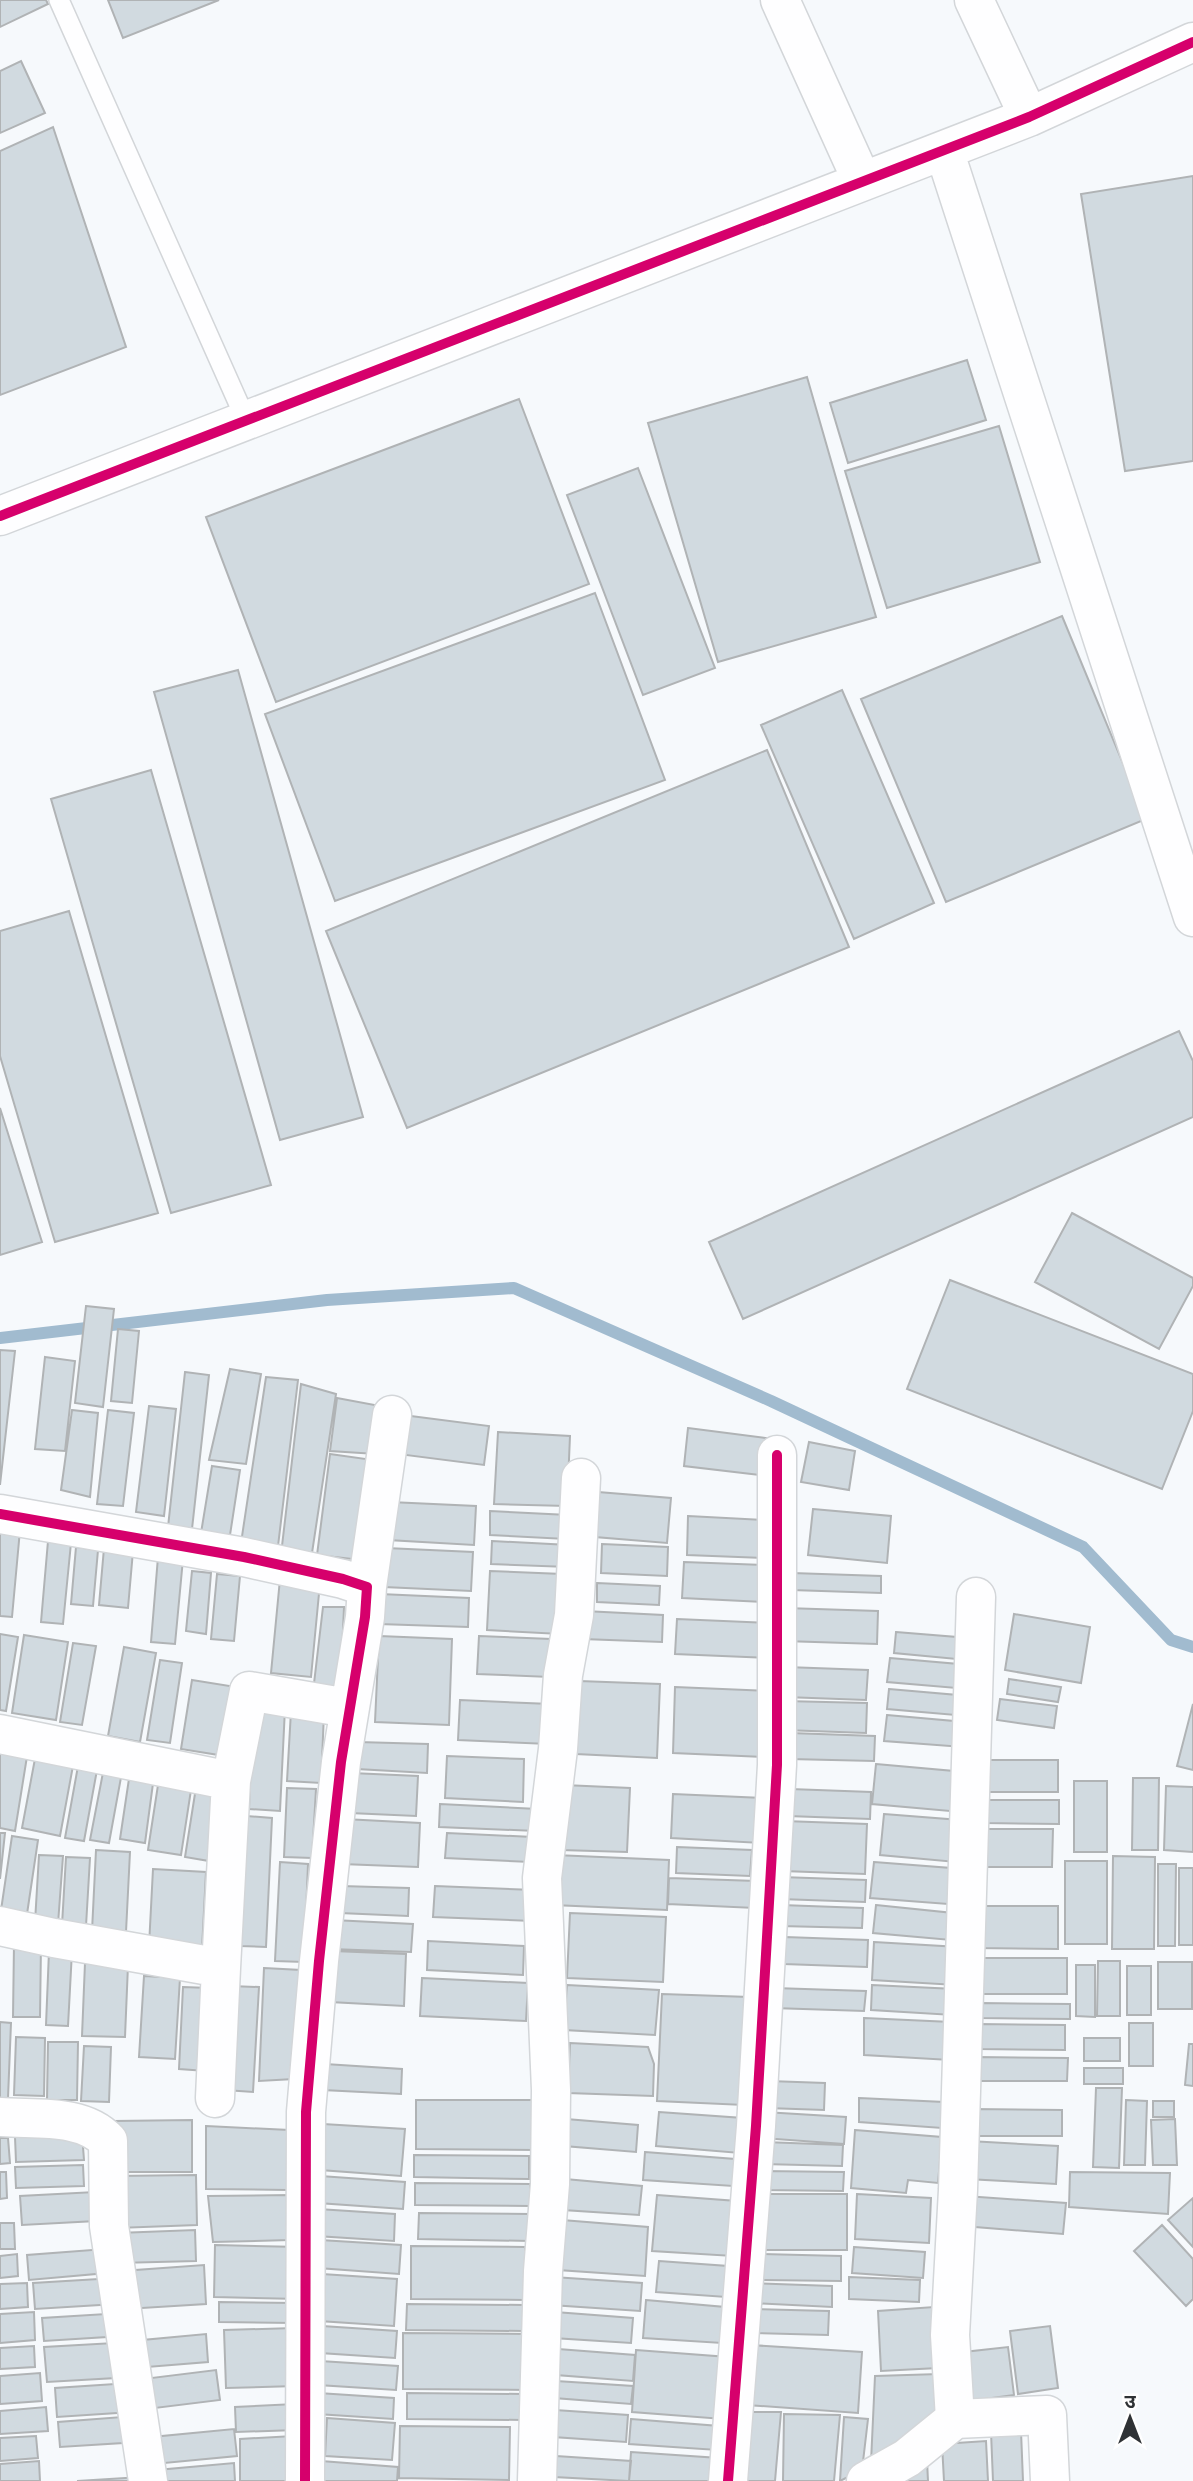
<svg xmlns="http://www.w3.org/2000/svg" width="1193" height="2481" font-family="'Fira Sans','Noto Sans Devanagari',sans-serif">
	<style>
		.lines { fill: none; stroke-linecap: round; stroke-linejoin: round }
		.stream { stroke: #a1bbcf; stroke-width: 12 }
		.building { fill: #d1dae0; stroke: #b0b3b5; stroke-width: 2 }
		.service-casing { stroke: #d3d6d9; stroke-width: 22 }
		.minor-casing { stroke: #d3d6d9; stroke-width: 41 }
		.service { stroke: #fefeff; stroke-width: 19 }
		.minor { stroke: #fefeff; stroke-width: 38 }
		.cycleway-casing { stroke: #fff; stroke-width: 15 }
		.cycleway { stroke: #d6006c; stroke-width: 10 }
	</style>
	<rect width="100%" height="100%" fill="#f6f9fc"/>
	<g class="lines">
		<!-- stream -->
		<path class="stream" d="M 0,1338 L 327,1300 L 514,1288 L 771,1401 L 1083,1547 L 1171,1640 L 1193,1647"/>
	</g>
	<!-- building -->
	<path class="building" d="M 0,0 L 46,0 L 48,4 L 0,27 Z
		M 108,0 L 219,0 L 123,38 Z
		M 21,61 L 45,113 L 0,133 L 0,71 Z
		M 53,127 L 126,347 L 0,395 L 0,151 Z
		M 1193,176 L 1193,461 L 1125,471 L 1081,194 Z
		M 967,360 L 986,420 L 848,463 L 830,403 Z
		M 807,377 L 876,617 L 718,662 L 648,423 Z
		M 519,399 L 589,584 L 276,702 L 206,517 Z
		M 999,426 L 1040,562 L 887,608 L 845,471 Z
		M 638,468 L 715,668 L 643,695 L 567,495 Z
		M 595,593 L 665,780 L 335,901 L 265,714 Z
		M 1062,616 L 1146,819 L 946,902 L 861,699 Z
		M 238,670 L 363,1117 L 280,1140 L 154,692 Z
		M 842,690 L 934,903 L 854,939 L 761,725 Z
		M 767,750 L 849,947 L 407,1128 L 326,931 Z
		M 151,770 L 271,1185 L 171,1213 L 51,799 Z
		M 69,911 L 158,1213 L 55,1242 L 0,1056 L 0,931 Z
		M 1179,1031 L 1193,1061 L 1193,1117 L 743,1319 L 709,1242 Z
		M 0,1108 L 42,1242 L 0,1255 Z
		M 1072,1213 L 1193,1278 L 1193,1286 L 1159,1349 L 1035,1282 Z
		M 950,1280 L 1193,1374 L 1193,1411 L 1162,1489 L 907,1389 Z
		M 86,1306 L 114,1309 L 103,1407 L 75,1403 Z
		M 118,1329 L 139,1331 L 132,1403 L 111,1401 Z
		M 0,1350 L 15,1351 L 0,1485 Z
		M 45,1357 L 75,1361 L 65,1451 L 35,1449 Z
		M 230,1369 L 261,1374 L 246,1464 L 209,1460 Z
		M 185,1372 L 209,1375 L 192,1529 L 168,1527 Z
		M 266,1377 L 298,1380 L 278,1546 L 241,1543 Z
		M 301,1384 L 336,1394 L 312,1553 L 282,1546 Z
		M 337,1398 L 380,1406 L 376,1454 L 330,1451 Z
		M 149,1406 L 176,1409 L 164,1516 L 136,1512 Z
		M 72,1410 L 98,1413 L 90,1497 L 61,1490 Z
		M 108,1410 L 134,1413 L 123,1506 L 97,1504 Z
		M 403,1415 L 489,1426 L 484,1465 L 398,1454 Z
		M 688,1428 L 773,1439 L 768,1476 L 684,1466 Z
		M 498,1432 L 570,1436 L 567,1506 L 494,1504 Z
		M 809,1442 L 855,1451 L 849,1490 L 801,1482 Z
		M 330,1454 L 373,1460 L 361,1560 L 317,1555 Z
		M 212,1466 L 240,1470 L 230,1535 L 201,1533 Z
		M 598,1492 L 671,1498 L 667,1543 L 595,1537 Z
		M 390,1502 L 476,1506 L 474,1545 L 388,1540 Z
		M 813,1509 L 891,1516 L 887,1563 L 808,1555 Z
		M 490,1511 L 568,1515 L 566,1539 L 490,1535 Z
		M 688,1516 L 766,1520 L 764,1558 L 687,1555 Z
		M 0,1529 L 20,1530 L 12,1617 L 0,1616 Z
		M 48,1541 L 71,1543 L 63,1624 L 41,1622 Z
		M 492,1541 L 569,1545 L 568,1567 L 491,1564 Z
		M 602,1544 L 668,1547 L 667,1576 L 601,1573 Z
		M 76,1547 L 98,1550 L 93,1606 L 71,1604 Z
		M 104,1548 L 133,1551 L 128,1608 L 99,1605 Z
		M 386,1548 L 473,1552 L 471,1591 L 384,1587 Z
		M 158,1557 L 183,1559 L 175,1644 L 151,1642 Z
		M 684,1562 L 765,1565 L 764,1602 L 682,1598 Z
		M 192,1571 L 211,1573 L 206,1634 L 186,1631 Z
		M 490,1571 L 562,1574 L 560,1634 L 487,1630 Z
		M 792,1573 L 881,1576 L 881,1593 L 792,1590 Z
		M 217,1574 L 240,1576 L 234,1641 L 211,1639 Z
		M 280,1579 L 320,1583 L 311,1677 L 271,1673 Z
		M 597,1583 L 660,1586 L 659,1605 L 597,1602 Z
		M 380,1594 L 469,1598 L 468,1627 L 379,1624 Z
		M 323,1607 L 344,1607 L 340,1697 L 313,1692 Z
		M 785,1608 L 878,1611 L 877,1644 L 784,1641 Z
		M 584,1611 L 663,1615 L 662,1642 L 583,1639 Z
		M 1014,1614 L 1090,1627 L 1081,1683 L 1005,1670 Z
		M 677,1619 L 769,1623 L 768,1658 L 675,1654 Z
		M 896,1632 L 969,1638 L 967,1660 L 894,1653 Z
		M 0,1634 L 18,1637 L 6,1711 L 0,1710 Z
		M 24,1635 L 68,1642 L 56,1720 L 12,1713 Z
		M 379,1636 L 452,1639 L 449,1725 L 375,1722 Z
		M 479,1636 L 551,1639 L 550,1677 L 477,1674 Z
		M 73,1643 L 96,1646 L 82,1725 L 60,1722 Z
		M 124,1647 L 156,1653 L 140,1742 L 108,1736 Z
		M 890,1658 L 970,1665 L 968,1689 L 887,1682 Z
		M 160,1660 L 182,1663 L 170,1743 L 147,1740 Z
		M 786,1667 L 868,1670 L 866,1700 L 785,1697 Z
		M 1009,1679 L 1061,1687 L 1058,1702 L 1007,1694 Z
		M 192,1680 L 236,1687 L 225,1756 L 181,1749 Z
		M 579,1681 L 660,1684 L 657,1758 L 576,1754 Z
		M 675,1687 L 767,1691 L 764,1757 L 673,1753 Z
		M 889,1689 L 969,1696 L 967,1716 L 887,1709 Z
		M 1000,1699 L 1057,1706 L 1054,1728 L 997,1720 Z
		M 460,1700 L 550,1704 L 548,1744 L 458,1740 Z
		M 784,1701 L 867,1703 L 866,1733 L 784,1730 Z
		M 1193,1704 L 1193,1770 L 1177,1766 Z
		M 253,1707 L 285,1708 L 280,1811 L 249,1809 Z
		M 291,1711 L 324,1713 L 321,1783 L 287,1781 Z
		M 887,1715 L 965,1722 L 963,1747 L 884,1741 Z
		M 790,1733 L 875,1736 L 874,1761 L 790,1759 Z
		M 0,1739 L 29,1744 L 15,1831 L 0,1828 Z
		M 358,1742 L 428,1744 L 427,1773 L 357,1769 Z
		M 37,1748 L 75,1755 L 60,1836 L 22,1828 Z
		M 80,1755 L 99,1759 L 84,1841 L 65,1838 Z
		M 447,1756 L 524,1759 L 523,1802 L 445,1798 Z
		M 106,1757 L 124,1761 L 109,1843 L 90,1840 Z
		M 989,1760 L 1058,1760 L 1058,1792 L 989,1792 Z
		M 876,1764 L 965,1772 L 961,1812 L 872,1804 Z
		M 130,1772 L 154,1776 L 145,1843 L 120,1839 Z
		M 160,1772 L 193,1777 L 181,1855 L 148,1850 Z
		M 351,1773 L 418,1776 L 416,1816 L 350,1813 Z
		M 1133,1778 L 1159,1778 L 1158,1850 L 1132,1850 Z
		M 197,1781 L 221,1785 L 209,1861 L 185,1857 Z
		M 1074,1781 L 1107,1781 L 1107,1852 L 1074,1852 Z
		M 564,1785 L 630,1788 L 627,1852 L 561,1850 Z
		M 1166,1786 L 1193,1787 L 1193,1852 L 1164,1850 Z
		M 287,1788 L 316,1789 L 312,1858 L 284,1857 Z
		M 790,1789 L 871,1792 L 870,1819 L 788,1816 Z
		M 673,1794 L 763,1798 L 761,1843 L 671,1838 Z
		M 985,1800 L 1059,1800 L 1059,1824 L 985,1823 Z
		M 440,1804 L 537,1809 L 536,1831 L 439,1827 Z
		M 884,1814 L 960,1820 L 956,1862 L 880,1855 Z
		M 246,1816 L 272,1818 L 266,1947 L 240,1946 Z
		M 344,1819 L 420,1823 L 418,1867 L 342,1864 Z
		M 784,1821 L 867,1824 L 865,1874 L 783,1871 Z
		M 974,1829 L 1053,1829 L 1052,1867 L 974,1867 Z
		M 0,1833 L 5,1833 L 0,1879 Z
		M 447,1833 L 532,1837 L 530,1862 L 445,1858 Z
		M 12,1836 L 38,1840 L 27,1914 L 1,1910 Z
		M 677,1847 L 752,1850 L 750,1876 L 676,1873 Z
		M 96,1850 L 130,1852 L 126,1932 L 92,1931 Z
		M 39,1855 L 63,1856 L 58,1924 L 35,1922 Z
		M 555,1855 L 669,1860 L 667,1910 L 553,1905 Z
		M 1113,1856 L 1155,1857 L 1154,1949 L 1112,1949 Z
		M 66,1857 L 90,1858 L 86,1926 L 62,1925 Z
		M 1065,1861 L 1107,1861 L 1107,1944 L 1065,1944 Z
		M 280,1862 L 308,1864 L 304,1962 L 275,1961 Z
		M 874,1862 L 964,1869 L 961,1905 L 870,1898 Z
		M 1158,1864 L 1176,1864 L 1175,1946 L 1158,1946 Z
		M 1179,1868 L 1193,1868 L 1193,1945 L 1179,1945 Z
		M 153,1869 L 206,1872 L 202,1949 L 149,1946 Z
		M 781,1877 L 866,1880 L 865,1902 L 780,1899 Z
		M 669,1878 L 756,1881 L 755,1908 L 668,1904 Z
		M 341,1886 L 409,1888 L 408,1916 L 340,1913 Z
		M 435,1886 L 534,1890 L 532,1921 L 433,1917 Z
		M 781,1905 L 863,1908 L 862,1928 L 780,1926 Z
		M 876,1905 L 953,1913 L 951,1940 L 873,1933 Z
		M 974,1906 L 1058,1906 L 1058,1949 L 974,1948 Z
		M 570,1913 L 666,1917 L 663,1982 L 567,1978 Z
		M 333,1920 L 413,1924 L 411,1952 L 331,1949 Z
		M 785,1937 L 868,1940 L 867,1967 L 784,1964 Z
		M 428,1941 L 524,1946 L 523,1975 L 427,1970 Z
		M 874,1942 L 959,1947 L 956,1985 L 872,1980 Z
		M 14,1944 L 41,1944 L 40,2017 L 13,2017 Z
		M 49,1951 L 72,1951 L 68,2026 L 46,2025 Z
		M 333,1951 L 406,1954 L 404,2006 L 330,2002 Z
		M 978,1958 L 1067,1958 L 1067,1994 L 978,1994 Z
		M 1098,1961 L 1120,1961 L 1120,2016 L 1097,2016 Z
		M 1158,1962 L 1192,1962 L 1192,2009 L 1158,2009 Z
		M 85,1963 L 128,1965 L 125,2037 L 82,2036 Z
		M 1076,1965 L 1095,1965 L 1095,2017 L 1076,2016 Z
		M 1127,1966 L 1151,1966 L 1151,2015 L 1127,2015 Z
		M 264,1968 L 301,1970 L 294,2079 L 259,2081 Z
		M 144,1976 L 180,1978 L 175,2059 L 139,2057 Z
		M 422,1978 L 528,1983 L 526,2021 L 420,2016 Z
		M 567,1985 L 659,1990 L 655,2035 L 564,2030 Z
		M 872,1985 L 955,1989 L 953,2015 L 871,2010 Z
		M 230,1986 L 259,1987 L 253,2092 L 225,2090 Z
		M 183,1987 L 209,1988 L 206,2071 L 179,2069 Z
		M 774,1988 L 866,1991 L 864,2011 L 773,2008 Z
		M 662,1994 L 749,1997 L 744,2105 L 657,2101 Z
		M 981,2003 L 1070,2004 L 1070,2019 L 981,2018 Z
		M 864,2018 L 951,2022 L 950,2060 L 864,2055 Z
		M 0,2022 L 11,2023 L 8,2098 L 0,2098 Z
		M 1129,2023 L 1153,2023 L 1153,2066 L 1129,2066 Z
		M 978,2024 L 1065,2025 L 1065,2050 L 978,2049 Z
		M 16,2037 L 45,2038 L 44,2096 L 14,2095 Z
		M 1084,2038 L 1120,2038 L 1120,2061 L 1084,2061 Z
		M 48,2042 L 78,2042 L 77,2100 L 47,2100 Z
		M 570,2043 L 648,2047 L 654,2064 L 653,2096 L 568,2093 Z
		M 1189,2044 L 1193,2044 L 1193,2086 L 1185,2085 Z
		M 84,2046 L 111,2047 L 109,2102 L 81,2101 Z
		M 976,2057 L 1068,2058 L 1067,2081 L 976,2081 Z
		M 325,2064 L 402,2069 L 401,2094 L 323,2090 Z
		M 1084,2068 L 1123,2068 L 1123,2084 L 1084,2084 Z
		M 769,2081 L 825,2083 L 824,2110 L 767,2108 Z
		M 1096,2088 L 1122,2088 L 1119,2168 L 1093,2167 Z
		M 859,2098 L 944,2102 L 942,2128 L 859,2122 Z
		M 416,2100 L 537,2100 L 536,2150 L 416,2149 Z
		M 1126,2100 L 1147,2101 L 1145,2165 L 1124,2165 Z
		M 1153,2101 L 1174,2101 L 1174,2117 L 1153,2117 Z
		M 972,2109 L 1062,2110 L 1062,2136 L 972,2136 Z
		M 659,2112 L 743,2118 L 740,2153 L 656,2146 Z
		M 764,2112 L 846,2117 L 844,2144 L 762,2138 Z
		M 566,2119 L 638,2125 L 636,2152 L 564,2146 Z
		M 1175,2119 L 1177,2165 L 1153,2165 L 1151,2120 Z
		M 192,2120 L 192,2172 L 115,2172 L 114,2121 Z
		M 323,2124 L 405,2129 L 401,2176 L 320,2170 Z
		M 206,2126 L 289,2130 L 287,2190 L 206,2189 Z
		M 855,2130 L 942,2137 L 938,2183 L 908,2180 L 906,2193 L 851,2188 Z
		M 82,2134 L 84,2160 L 16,2162 L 15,2137 Z
		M 0,2138 L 8,2138 L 10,2163 L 0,2164 Z
		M 969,2141 L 1058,2146 L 1056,2184 L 967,2179 Z
		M 764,2142 L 843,2145 L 842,2166 L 763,2164 Z
		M 645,2152 L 735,2159 L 733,2186 L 643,2180 Z
		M 414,2155 L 529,2156 L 529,2179 L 414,2177 Z
		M 83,2165 L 84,2186 L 16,2188 L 15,2167 Z
		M 762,2171 L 844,2172 L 843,2191 L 762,2190 Z
		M 0,2172 L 6,2172 L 7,2198 L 0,2199 Z
		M 1070,2172 L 1170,2173 L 1168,2214 L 1069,2207 Z
		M 196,2175 L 197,2225 L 117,2228 L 115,2176 Z
		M 320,2176 L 405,2182 L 403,2209 L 318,2203 Z
		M 565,2179 L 642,2186 L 639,2215 L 563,2210 Z
		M 415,2183 L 530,2184 L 530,2206 L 415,2205 Z
		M 95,2192 L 96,2221 L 22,2225 L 20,2196 Z
		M 761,2194 L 847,2194 L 847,2250 L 761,2250 Z
		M 857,2194 L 931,2198 L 929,2243 L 855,2239 Z
		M 291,2195 L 290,2240 L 213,2242 L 208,2196 Z
		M 657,2195 L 737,2201 L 733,2256 L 652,2251 Z
		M 965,2196 L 1066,2203 L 1063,2234 L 963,2226 Z
		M 1193,2198 L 1193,2247 L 1168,2220 Z
		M 318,2209 L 395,2214 L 394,2241 L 316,2236 Z
		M 419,2213 L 530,2214 L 530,2241 L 418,2239 Z
		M 562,2220 L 648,2227 L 645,2276 L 558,2270 Z
		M 0,2223 L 14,2223 L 15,2249 L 0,2249 Z
		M 1162,2225 L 1193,2259 L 1193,2299 L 1186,2306 L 1134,2251 Z
		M 195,2230 L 196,2261 L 118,2263 L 118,2233 Z
		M 320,2240 L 401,2245 L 399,2274 L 318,2268 Z
		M 215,2245 L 300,2247 L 299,2299 L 214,2297 Z
		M 411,2246 L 525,2247 L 525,2300 L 411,2299 Z
		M 854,2247 L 925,2252 L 923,2278 L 852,2273 Z
		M 105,2249 L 107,2273 L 29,2280 L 27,2255 Z
		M 17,2254 L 18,2276 L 0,2278 L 0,2256 Z
		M 761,2254 L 841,2256 L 841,2281 L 760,2280 Z
		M 659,2261 L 728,2266 L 726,2297 L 656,2292 Z
		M 204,2265 L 206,2304 L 126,2309 L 122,2271 Z
		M 322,2274 L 397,2279 L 394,2326 L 319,2321 Z
		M 553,2277 L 642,2283 L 640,2311 L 551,2305 Z
		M 849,2277 L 920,2280 L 919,2302 L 849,2299 Z
		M 115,2278 L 116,2304 L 35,2309 L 33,2283 Z
		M 27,2283 L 28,2307 L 0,2309 L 0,2284 Z
		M 750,2283 L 832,2286 L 832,2307 L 750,2303 Z
		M 646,2300 L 725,2307 L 722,2343 L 643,2338 Z
		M 219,2302 L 294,2303 L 293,2323 L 219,2322 Z
		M 407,2304 L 524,2305 L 524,2331 L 406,2330 Z
		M 934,2307 L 938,2368 L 881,2371 L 878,2311 Z
		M 750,2309 L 829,2311 L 828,2335 L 750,2333 Z
		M 34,2312 L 35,2340 L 0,2343 L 0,2314 Z
		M 555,2312 L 633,2318 L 631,2343 L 553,2338 Z
		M 106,2314 L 107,2337 L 44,2341 L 42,2318 Z
		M 322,2326 L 397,2331 L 395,2358 L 320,2353 Z
		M 1050,2326 L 1058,2388 L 1018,2394 L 1010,2331 Z
		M 294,2328 L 296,2386 L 226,2388 L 224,2330 Z
		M 403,2333 L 531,2334 L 530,2390 L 403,2389 Z
		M 206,2334 L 208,2362 L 135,2368 L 132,2341 Z
		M 114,2343 L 116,2378 L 47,2382 L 44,2347 Z
		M 750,2345 L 862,2352 L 858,2413 L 747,2405 Z
		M 34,2346 L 35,2367 L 0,2369 L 0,2348 Z
		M 1008,2347 L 1014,2395 L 970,2401 L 964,2352 Z
		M 558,2349 L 635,2355 L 633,2381 L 556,2375 Z
		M 636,2350 L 728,2357 L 723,2419 L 632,2412 Z
		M 320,2361 L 398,2366 L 396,2390 L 318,2385 Z
		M 216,2370 L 220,2400 L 147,2409 L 143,2379 Z
		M 40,2373 L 42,2401 L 0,2404 L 0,2376 Z
		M 939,2374 L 943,2415 L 871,2462 L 875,2376 Z
		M 556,2381 L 633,2386 L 631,2404 L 554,2398 Z
		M 130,2383 L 132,2412 L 57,2417 L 55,2388 Z
		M 318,2393 L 394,2398 L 393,2419 L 317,2414 Z
		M 407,2393 L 523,2394 L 523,2420 L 407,2419 Z
		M 295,2404 L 296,2430 L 236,2432 L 235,2407 Z
		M 46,2407 L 48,2431 L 0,2434 L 0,2411 Z
		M 555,2410 L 628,2415 L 626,2442 L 553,2437 Z
		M 745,2412 L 781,2412 L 775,2481 L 742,2481 Z
		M 784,2414 L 840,2415 L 834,2481 L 783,2481 Z
		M 122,2417 L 123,2443 L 60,2447 L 58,2422 Z
		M 844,2417 L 868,2419 L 862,2470 L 840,2481 Z
		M 327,2418 L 395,2423 L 392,2460 L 325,2456 Z
		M 631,2419 L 719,2426 L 717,2450 L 629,2444 Z
		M 400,2426 L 510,2427 L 509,2480 L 399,2478 Z
		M 234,2429 L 237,2456 L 154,2464 L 152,2437 Z
		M 1021,2431 L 1023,2481 L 993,2481 L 991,2432 Z
		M 36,2436 L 38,2458 L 0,2461 L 0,2438 Z
		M 293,2436 L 297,2481 L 240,2481 L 240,2439 Z
		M 986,2441 L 988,2481 L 944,2481 L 942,2444 Z
		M 631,2452 L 719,2458 L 717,2481 L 629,2481 Z
		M 556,2456 L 631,2461 L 629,2481 L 554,2477 Z
		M 927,2460 L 928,2481 L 890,2481 Z
		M 39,2461 L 40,2481 L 0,2481 L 0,2464 Z
		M 321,2461 L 398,2467 L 397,2481 L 320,2481 Z
		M 234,2463 L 235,2481 L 158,2481 L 157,2470 Z
		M 141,2477 L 142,2481 L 77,2481 Z"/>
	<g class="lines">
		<!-- service casing -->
		<g class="service-casing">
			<path id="service" d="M 59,0 L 246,420"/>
		</g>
		<!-- minor casing -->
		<g class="minor-casing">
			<path id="minor" d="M 780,0 L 862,181
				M 974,0 L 1029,117
				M 944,150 L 1193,917
				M 0,516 L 1029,117 L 1193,42
				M 0,1514 L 244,1557 L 343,1579 L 367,1587 L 365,1617 L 341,1762 L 319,1961 L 306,2112 L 305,2481
				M 367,1587 L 392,1415
				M 0,1734 L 231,1781
				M 0,1926 L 54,1938 L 221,1968 L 231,1781 L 249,1691 L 348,1708
				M 215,2098 L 221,1968
				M 0,2117 C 35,2120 82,2113 108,2141 L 109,2226 L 148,2481
				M 955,2419 L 950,2335 L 958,2190 L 976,1597
				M 537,2481 L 543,2271 L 550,2184 L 551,2090 L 542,1878 L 558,1749 L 563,1675 L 574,1615 L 581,1478
				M 728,2481 L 756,2126 L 777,1765 L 777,1455
				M 866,2481 L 907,2458 L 955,2419 L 1047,2415 L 1050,2481"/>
		</g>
		<!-- service -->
		<use href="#service" class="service"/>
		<!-- minor -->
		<use href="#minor" class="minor"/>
		<!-- cycleway casing -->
		<g class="cycleway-casing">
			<path id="cycleway" d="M 0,516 L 1029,117 L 1193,42
				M 0,1514 L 244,1557 L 343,1579 L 367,1587 L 365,1617 L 341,1762 L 319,1961 L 306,2112 L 305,2481
				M 728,2481 L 756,2126 L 777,1765 L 777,1455"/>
		</g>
		<!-- cycleway -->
		<use href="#cycleway" class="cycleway"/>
	</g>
	<!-- north arrow -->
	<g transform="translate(1130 2418)" stroke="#ffffff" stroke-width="5" paint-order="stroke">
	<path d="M0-5L12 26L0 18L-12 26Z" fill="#2f3235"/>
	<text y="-10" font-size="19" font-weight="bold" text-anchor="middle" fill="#2f3235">उ</text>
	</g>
</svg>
